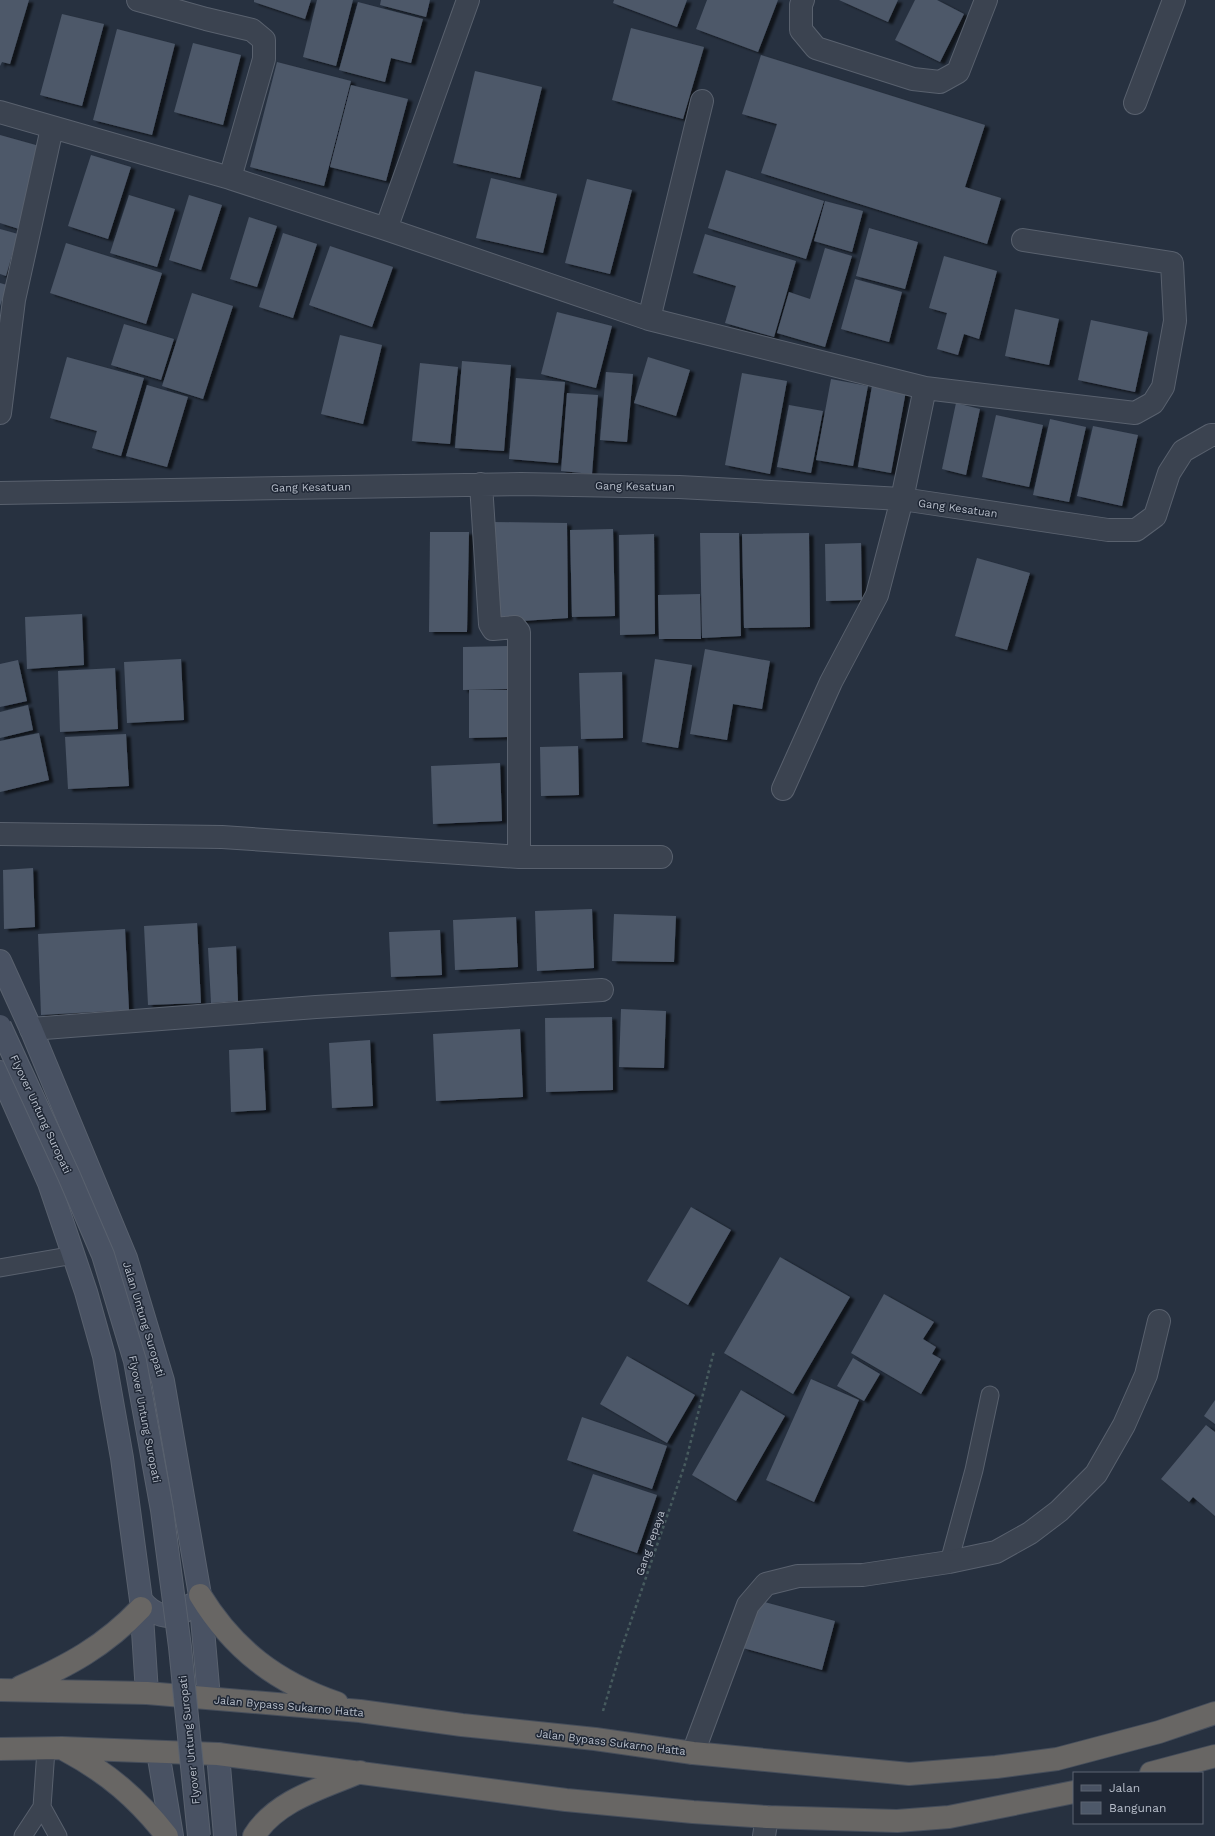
<svg xmlns="http://www.w3.org/2000/svg" width="1215" height="1836" font-family="'Work Sans',sans-serif">
	<style>
		.building { fill: #4d5869; filter: url(#shadow) }
		.lines { fill: none; stroke-linecap: round; stroke-linejoin: round }
		.service-casing { stroke: #59616e; stroke-width: 19 }
		.minor-casing { stroke: #59616e; stroke-width: 24 }
		.secondary-casing { stroke: #59616e; stroke-width: 24 }
		.trunk-casing { stroke: #464e5b; stroke-width: 24 }
		.path { stroke: #475b5e; stroke-width: 2.5; stroke-dasharray: 3 3; stroke-linecap: butt }
		.service { stroke: #3b4350; stroke-width: 17 }
		.minor { stroke: #3b4350; stroke-width: 22 }
		.secondary { stroke: #495263; stroke-width: 22 }
		.trunk { stroke: #686664; stroke-width: 22 }
		.secondary-bridge-casing { stroke: #59616e; stroke-width: 24; stroke-linecap: butt }
		.secondary-bridge { stroke: #495263; stroke-width: 22 }
		.labels { text-anchor: middle; stroke-width: 3; stroke-linejoin: round; paint-order: stroke }
		.street-label { font-size: 11px; fill: #b8bfcb; stroke: #202836 }
	</style>
	<defs>
		<filter id="shadow"><feDropShadow dx="4.5" dy="2.5" stdDeviation="1" flood-color="#0009"/></filter>
	</defs>
	<rect width="100%" height="100%" fill="#273140"/>
	<!-- building -->
	<path class="building" d="M 0,0 L 29,0 L 10,64 L 2,62 L 0,66 Z
		M 254,0 L 311,0 L 305,19 L 254,2 Z
		M 317,0 L 353,0 L 336,66 L 303,57 Z
		M 381,0 L 430,0 L 426,17 L 380,5 Z
		M 614,0 L 687,0 L 677,27 L 613,3 Z
		M 707,0 L 778,0 L 758,52 L 696,29 Z
		M 839,0 L 898,0 L 888,22 Z
		M 915,0 L 937,0 L 964,14 L 940,62 L 895,40 Z
		M 358,2 L 423,19 L 411,63 L 391,58 L 385,82 L 339,70 Z
		M 62,14 L 104,24 L 82,106 L 40,95 Z
		M 631,28 L 704,47 L 683,119 L 612,100 Z
		M 117,29 L 175,44 L 152,135 L 93,120 Z
		M 193,43 L 241,55 L 223,125 L 174,112 Z
		M 761,55 L 985,125 L 965,187 L 1001,198 L 987,244 L 761,173 L 777,124 L 742,114 Z
		M 277,62 L 351,81 L 324,186 L 250,167 Z
		M 475,71 L 542,87 L 520,178 L 453,163 Z
		M 351,85 L 408,99 L 386,181 L 330,167 Z
		M 0,135 L 43,147 L 19,229 L 0,223 Z
		M 91,155 L 131,167 L 108,239 L 68,226 Z
		M 726,170 L 824,201 L 806,259 L 708,228 Z
		M 491,178 L 557,194 L 543,253 L 476,238 Z
		M 587,179 L 632,190 L 610,274 L 565,263 Z
		M 129,195 L 175,209 L 157,267 L 110,253 Z
		M 189,195 L 222,205 L 201,270 L 169,260 Z
		M 825,201 L 863,211 L 852,252 L 814,241 Z
		M 249,217 L 277,226 L 257,287 L 230,279 Z
		M 869,228 L 918,242 L 905,289 L 856,276 Z
		M 0,229 L 18,234 L 6,276 L 0,274 Z
		M 283,233 L 317,244 L 293,318 L 259,307 Z
		M 705,234 L 796,261 L 774,337 L 725,323 L 736,286 L 693,273 Z
		M 66,243 L 162,273 L 146,324 L 50,293 Z
		M 330,246 L 393,267 L 372,327 L 309,305 Z
		M 825,248 L 852,256 L 825,347 L 777,333 L 789,292 L 810,299 Z
		M 944,256 L 997,271 L 979,339 L 964,334 L 958,355 L 937,349 L 947,313 L 929,308 Z
		M 855,279 L 902,292 L 889,342 L 841,329 Z
		M 0,283 L 7,285 L 0,306 Z
		M 192,293 L 233,306 L 203,399 L 162,386 Z
		M 1015,309 L 1059,319 L 1049,365 L 1005,356 Z
		M 557,312 L 612,326 L 596,388 L 541,374 Z
		M 1091,320 L 1148,332 L 1135,392 L 1078,380 Z
		M 124,324 L 174,339 L 161,380 L 111,365 Z
		M 340,335 L 382,345 L 363,424 L 321,414 Z
		M 67,357 L 144,378 L 121,456 L 92,448 L 97,431 L 50,418 Z
		M 648,357 L 690,370 L 676,416 L 634,403 Z
		M 462,361 L 511,365 L 504,451 L 455,448 Z
		M 420,363 L 458,367 L 450,444 L 412,441 Z
		M 606,372 L 633,374 L 627,442 L 600,440 Z
		M 742,373 L 787,381 L 770,474 L 725,465 Z
		M 516,378 L 565,382 L 558,463 L 509,459 Z
		M 831,379 L 868,386 L 853,466 L 816,460 Z
		M 147,385 L 188,397 L 167,467 L 126,456 Z
		M 872,386 L 906,391 L 891,473 L 858,467 Z
		M 567,393 L 598,395 L 592,474 L 561,471 Z
		M 956,403 L 980,409 L 966,475 L 942,469 Z
		M 789,405 L 823,411 L 811,473 L 777,467 Z
		M 996,415 L 1043,425 L 1029,487 L 982,477 Z
		M 1050,419 L 1086,427 L 1069,502 L 1033,495 Z
		M 1093,426 L 1138,435 L 1122,506 L 1077,496 Z
		M 492,522 L 567,523 L 568,618 L 493,623 Z
		M 613,529 L 615,616 L 572,617 L 570,530 Z
		M 430,532 L 469,532 L 467,632 L 429,632 Z
		M 700,533 L 739,533 L 741,636 L 702,638 Z
		M 809,533 L 810,627 L 744,628 L 742,534 Z
		M 654,534 L 655,634 L 620,635 L 619,535 Z
		M 861,543 L 862,600 L 826,601 L 825,544 Z
		M 977,558 L 1030,573 L 1007,650 L 955,636 Z
		M 700,594 L 701,639 L 659,639 L 658,595 Z
		M 82,614 L 84,665 L 27,669 L 25,617 Z
		M 508,646 L 509,689 L 463,690 L 463,647 Z
		M 705,649 L 770,661 L 762,709 L 733,704 L 727,740 L 690,734 Z
		M 181,659 L 184,720 L 127,723 L 124,662 Z
		M 655,659 L 692,665 L 678,748 L 642,742 Z
		M 18,660 L 27,701 L 0,707 L 0,664 Z
		M 115,668 L 118,729 L 60,732 L 58,671 Z
		M 622,672 L 623,738 L 581,739 L 579,673 Z
		M 469,690 L 507,690 L 508,737 L 469,738 Z
		M 28,705 L 33,730 L 0,738 L 0,712 Z
		M 39,733 L 49,780 L 0,792 L 0,741 Z
		M 126,734 L 129,786 L 68,789 L 65,737 Z
		M 578,746 L 579,795 L 541,796 L 540,747 Z
		M 500,763 L 502,821 L 433,824 L 431,766 Z
		M 33,868 L 35,927 L 4,929 L 3,870 Z
		M 592,909 L 594,968 L 537,971 L 535,911 Z
		M 614,914 L 676,916 L 674,962 L 612,961 Z
		M 516,917 L 518,967 L 455,970 L 453,920 Z
		M 197,923 L 201,1003 L 148,1005 L 144,926 Z
		M 125,929 L 129,1010 L 41,1015 L 38,934 Z
		M 440,930 L 442,975 L 391,977 L 389,932 Z
		M 236,946 L 238,1001 L 211,1003 L 208,948 Z
		M 621,1009 L 666,1011 L 664,1068 L 619,1067 Z
		M 612,1017 L 613,1090 L 546,1092 L 545,1018 Z
		M 520,1029 L 523,1097 L 436,1101 L 433,1034 Z
		M 370,1040 L 373,1106 L 332,1108 L 329,1043 Z
		M 263,1048 L 266,1110 L 231,1112 L 229,1050 Z
		M 691,1207 L 731,1230 L 688,1305 L 647,1281 Z
		M 780,1257 L 850,1297 L 793,1394 L 724,1353 Z
		M 884,1294 L 934,1322 L 923,1339 L 936,1347 L 932,1354 L 941,1359 L 921,1394 L 851,1353 Z
		M 627,1356 L 695,1395 L 667,1443 L 600,1404 Z
		M 853,1358 L 880,1374 L 864,1401 L 837,1386 Z
		M 811,1379 L 859,1400 L 814,1502 L 766,1480 Z
		M 741,1390 L 785,1416 L 736,1501 L 692,1475 Z
		M 1215,1400 L 1215,1424 L 1204,1416 Z
		M 582,1417 L 667,1446 L 652,1489 L 567,1460 Z
		M 1206,1425 L 1215,1432 L 1215,1516 L 1193,1497 L 1189,1502 L 1161,1479 Z
		M 593,1474 L 657,1495 L 637,1553 L 573,1531 Z
		M 757,1600 L 835,1621 L 822,1670 L 743,1648 Z"/>
	<g class="lines">
		<!-- service casing -->
		<g class="service-casing">
			<path id="service" d="M 0,1268 L 74,1255
				M 949,1562 L 974,1470 L 990,1395
				M 42,1807 L 58,1836
				M 23,1836 L 42,1807 L 46,1750"/>
		</g>
		<!-- minor casing -->
		<g class="minor-casing">
			<path id="minor" d="M 138,0 L 206,19 L 252,30 L 264,40 L 264,59 L 230,178
				M 803,0 L 801,5 L 801,30 L 816,48 L 913,79 L 940,82 L 958,72 L 986,0
				M 1135,103 L 1174,0
				M 0,112 L 230,178 L 386,229 L 649,319 L 925,388 L 1135,413 L 1153,403 L 1163,387 L 1175,321 L 1172,263 L 1023,240
				M 386,229 L 468,0
				M 649,319 L 702,101
				M 0,413 L 14,300 L 52,128
				M 481,484 L 490,624 L 493,629 L 515,627 L 519,632 L 519,857
				M 0,493 L 521,484 L 679,487 L 902,499 L 1108,530 L 1136,530 L 1155,516 L 1169,473 L 1183,451 L 1211,435 L 1215,435
				M 783,789 L 831,682 L 877,595 L 902,499 L 925,388
				M 0,834 L 222,837 L 519,857 L 661,857
				M 31,1029 L 316,1007 L 602,990
				M 693,1753 L 748,1605 L 766,1584 L 798,1576 L 863,1575 L 949,1562 L 996,1552 L 1030,1533 L 1059,1511 L 1096,1474 L 1124,1425 L 1146,1375 L 1159,1321
				M 764,1836 L 767,1817"/>
		</g>
		<!-- secondary casing -->
		<g class="secondary-casing">
			<path id="secondary" d="M 0,961 L 31,1029 L 126,1258 L 163,1381 L 200,1595 L 209,1698
				M 0,1072 L 49,1183 L 86,1292 L 104,1356 L 122,1458 L 141,1600 L 147,1693
				M 141,1600 C 154,1617 175,1623 191,1605
				M 158,1752 L 172,1836
				M 218,1754 L 225,1836"/>
		</g>
		<!-- trunk casing -->
		<g class="trunk-casing">
			<path id="trunk" d="M 200,1595 C 233,1649 276,1682 337,1703
				M 20,1687 C 68,1666 105,1646 141,1608
				M 0,1690 L 147,1693 L 360,1711 L 462,1725 L 595,1739 L 693,1753 L 909,1774 L 996,1767 L 1057,1759 L 1159,1732 L 1215,1713
				M 0,1749 L 62,1748 L 218,1754 L 566,1800 L 693,1812 L 767,1817 L 897,1821 L 949,1817 L 1074,1792
				M 65,1750 C 108,1773 137,1798 167,1836
				M 1151,1773 L 1215,1756
				M 254,1836 C 276,1800 323,1788 360,1772"/>
		</g>
		<!-- path -->
		<path class="path" d="M 603,1711 L 622,1647 L 685,1464 L 714,1351"/>
		<!-- service -->
		<use href="#service" class="service"/>
		<!-- minor -->
		<use href="#minor" class="minor"/>
		<!-- secondary -->
		<use href="#secondary" class="secondary"/>
		<!-- trunk -->
		<use href="#trunk" class="trunk"/>
		<!-- secondary-bridge casing -->
		<g class="secondary-bridge-casing">
			<path id="secondary-bridge" d="M 0,1026 L 69,1176 L 103,1255 L 135,1361 L 162,1510 L 180,1647 L 199,1836"/>
		</g>
		<!-- secondary-bridge -->
		<use href="#secondary-bridge" class="secondary-bridge"/>
	</g>
	<g class="labels">
		<!-- street labels -->
		<g class="street-label">
			<text transform="translate(635 486) rotate(1)" y="4">Gang Kesatuan</text>
			<text transform="translate(311 487) rotate(-1)" y="4">Gang Kesatuan</text>
			<text transform="translate(958 508) rotate(8)" y="4">Gang Kesatuan</text>
			<text transform="translate(41 1114) rotate(65)" y="4">Flyover Untung Suropati</text>
			<text transform="translate(144 1319) rotate(73)" y="4">Jalan Untung Suropati</text>
			<text transform="translate(145 1419) rotate(79)" y="4">Flyover Untung Suropati</text>
			<text transform="translate(650 1543) rotate(-71)" y="4">Gang Pepaya</text>
			<text transform="translate(289 1706) rotate(5)" y="4">Jalan Bypass Sukarno Hatta</text>
			<text transform="translate(189 1740) rotate(-96)" y="4">Flyover Untung Suropati</text>
			<text transform="translate(611 1742) rotate(7)" y="4">Jalan Bypass Sukarno Hatta</text>
		</g>
	</g>
	<!-- legend -->
	<rect x="1073" y="1772" width="130" height="52" fill="#202836" stroke="#5d6472"/>
	<rect x="1081" y="1785" width="20" height="6" fill="#495263" stroke="#5d6472"/>
	<text x="1109" y="1792" font-size="12" fill="#b8bfcb">Jalan</text>
	<rect x="1081" y="1802" width="20" height="12" fill="#4d5869" stroke="#5d6472"/>
	<text x="1109" y="1812" font-size="12" fill="#b8bfcb">Bangunan</text>
</svg>
